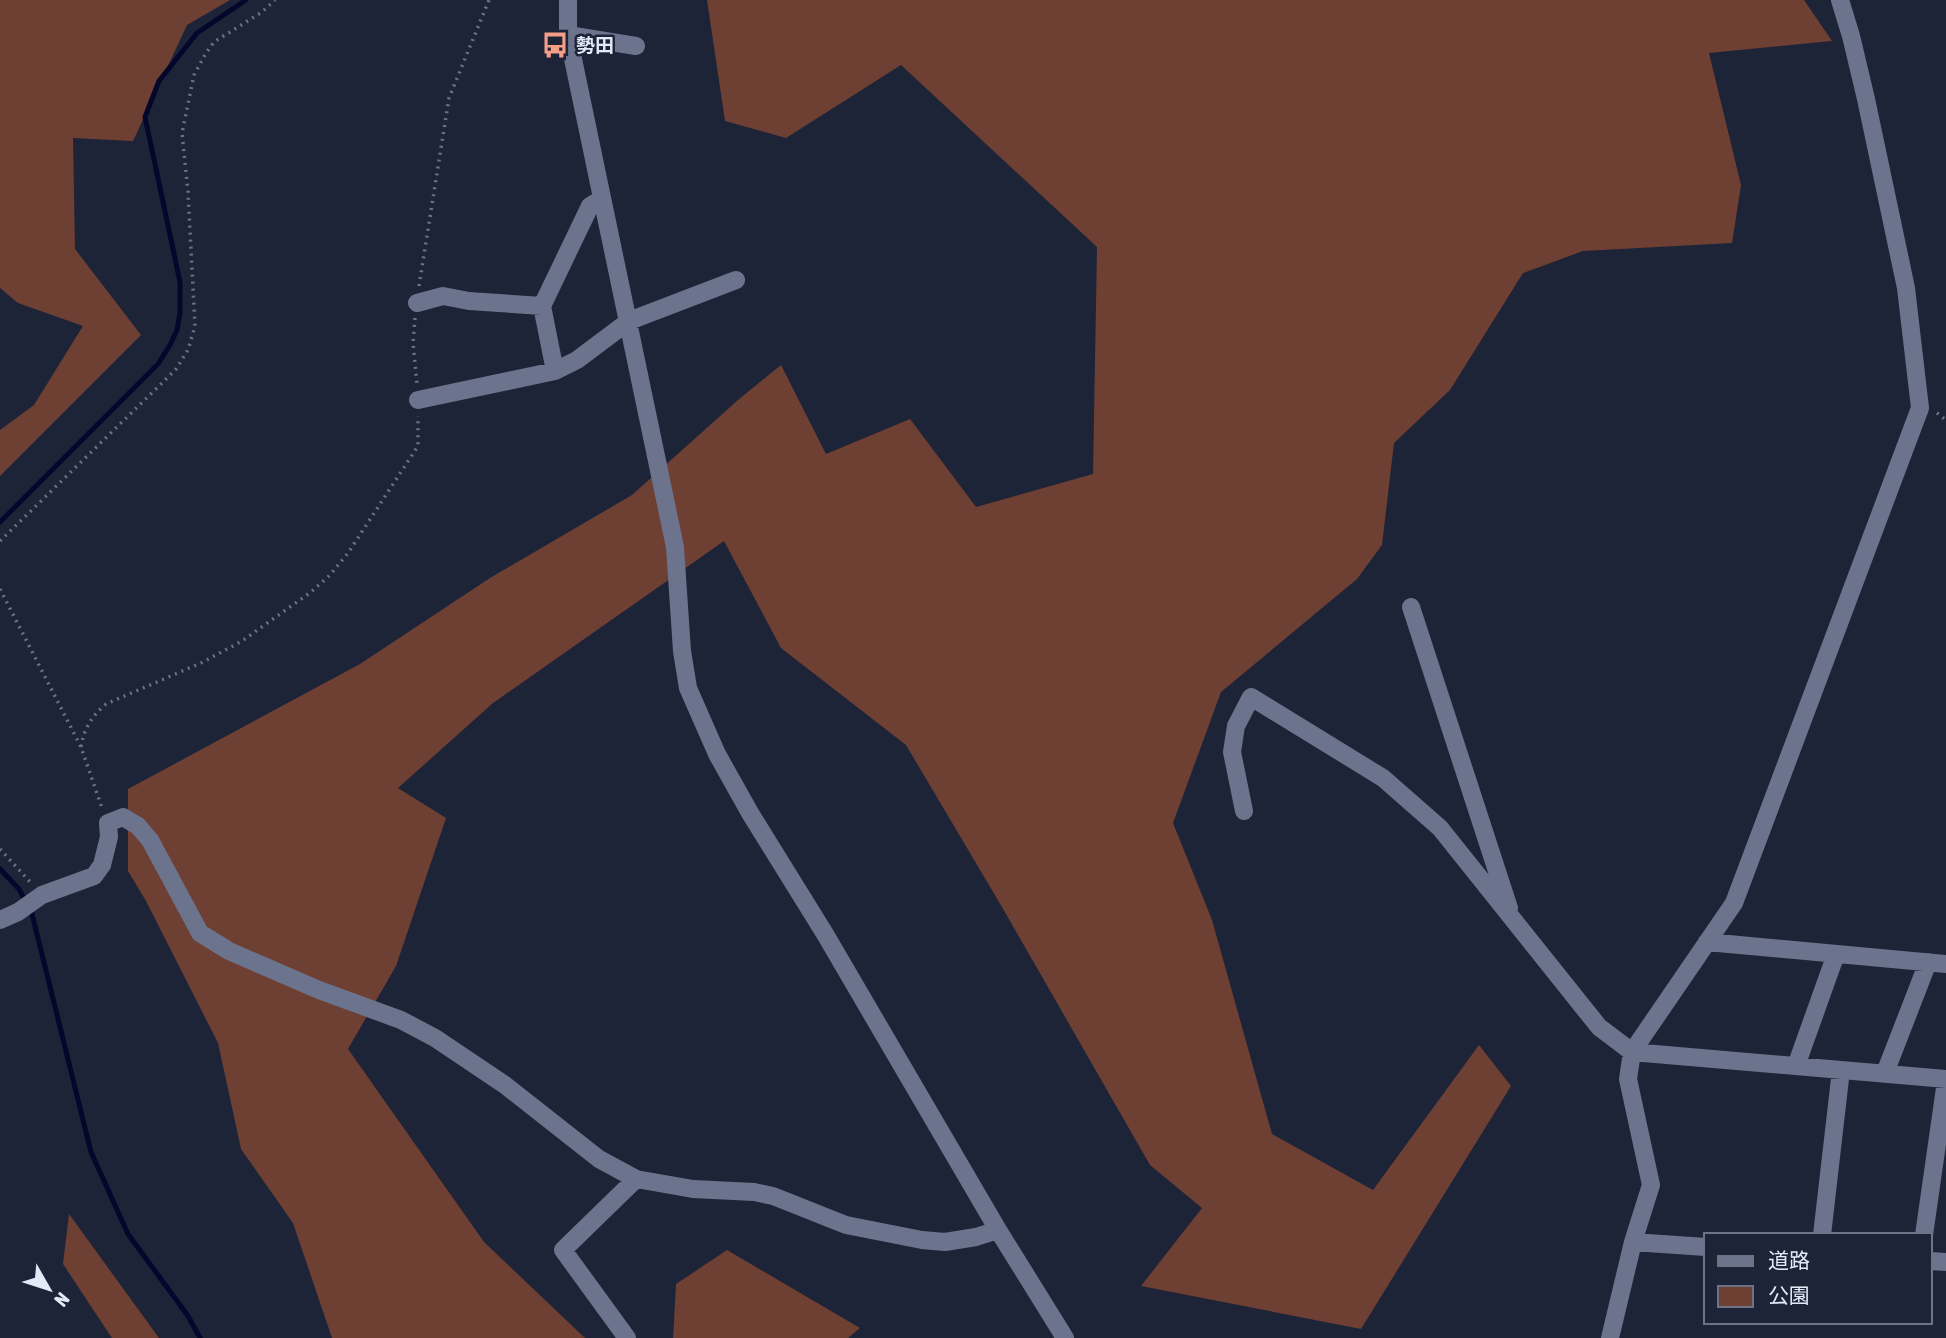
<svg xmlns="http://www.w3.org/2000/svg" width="1946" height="1338" font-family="'Asap Condensed','Noto Sans JP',sans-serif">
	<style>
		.green { fill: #6e3f33 }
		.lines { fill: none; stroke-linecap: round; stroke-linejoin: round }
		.stream { stroke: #04062c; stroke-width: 5 }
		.path { stroke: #6c7284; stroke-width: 3.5; stroke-dasharray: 2 5; stroke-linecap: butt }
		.street { stroke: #6c748d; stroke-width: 18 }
		.labels { text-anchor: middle; stroke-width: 5; stroke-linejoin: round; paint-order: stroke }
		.poi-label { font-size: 19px; font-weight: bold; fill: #e4e9f7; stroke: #1e2438; text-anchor: start }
	</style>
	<rect width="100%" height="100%" fill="#1e2438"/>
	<!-- green -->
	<path class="green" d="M 0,0 L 230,0 L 187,25 L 133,141 L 73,138 L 75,249 L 141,335 L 0,476 L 0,430 L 34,405 L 83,326 L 18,303 L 0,288 Z
		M 707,0 L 1804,0 L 1832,41 L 1709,53 L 1741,185 L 1732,243 L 1583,251 L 1523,273 L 1450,390 L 1394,443 L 1382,545 L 1357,579 L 1221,692 L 1173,823 L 1212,920 L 1272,1134 L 1373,1190 L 1479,1045 L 1511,1086 L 1361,1329 L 1141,1286 L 1202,1208 L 1150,1165 L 1002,907 L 906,745 L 781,648 L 724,541 L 493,703 L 398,788 L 446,818 L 396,966 L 348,1049 L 484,1242 L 585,1338 L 332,1338 L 293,1223 L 241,1149 L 218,1043 L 146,901 L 128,871 L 128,789 L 360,664 L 490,578 L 632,495 L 738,400 L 781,365 L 826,454 L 910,419 L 976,507 L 1093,474 L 1097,247 L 901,65 L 786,138 L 725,121 Z
		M 69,1214 L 159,1338 L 112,1338 L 63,1264 Z
		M 727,1250 L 860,1328 L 848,1338 L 673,1338 L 676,1284 Z"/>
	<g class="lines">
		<!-- stream -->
		<path class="stream" d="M 0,522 L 158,364 L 170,345 L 177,330 L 180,313 L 180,282 L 145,117 L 159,81 L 197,33 L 246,0
			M 0,869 L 19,889 L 32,914 L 91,1152 L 128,1234 L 188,1316 L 200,1338"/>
		<!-- path -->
		<path class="path" d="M 419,286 L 449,98 L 489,0
			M 415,318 L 413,343 L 417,384
			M 1937,413 L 1946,420
			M 0,541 L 160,385 L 176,369 L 188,350 L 195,326 L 188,192 L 182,133 L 194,75 L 206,53 L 214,42 L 262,12 L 275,0
			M 0,589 L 81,747 L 102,808
			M 81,747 C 84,728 92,716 106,704 L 201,663 L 242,641 L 311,592 L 330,575 L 348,553 L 418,446 L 418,416
			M 0,849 L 31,883"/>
		<!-- street -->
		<path class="street" d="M 568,0 L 568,35 L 675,547 L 682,651 L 688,688 L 717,754 L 750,813 L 825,934 L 998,1230 L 1065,1338
			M 568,35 L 636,46
			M 417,303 L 443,296 L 469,301 L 542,306
			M 555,371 L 542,306 L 590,206 L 601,199
			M 418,400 L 555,371 L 577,360 L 629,321 L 736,280
			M 1411,607 L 1509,908
			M 1244,811 L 1232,752 L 1236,726 L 1251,697 L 1383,778 L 1440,828 L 1599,1027 L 1632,1052 L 1946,1079
			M 0,920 L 18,912 L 42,895 L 94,876 L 102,865 L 109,837 L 108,823 L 123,817 L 138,826 L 150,840 L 200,933 L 229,951 L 319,990 L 401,1020 L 435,1038 L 505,1085 L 599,1159 L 636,1179 L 693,1189 L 754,1192 L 773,1196 L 846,1225 L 922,1240 L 945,1242 L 976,1237 L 998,1230
			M 1707,942 L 1946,964
			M 1796,1066 L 1836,954
			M 1885,1073 L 1928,962
			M 1822,1235 L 1841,1070
			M 1924,1235 L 1946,1081
			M 1633,1242 L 1706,1247
			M 1930,1261 L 1946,1262
			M 627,1338 L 563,1250 L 636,1179
			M 1610,1338 L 1633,1242 L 1651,1185 L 1628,1079 L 1632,1052 L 1734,903 L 1920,408 L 1906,288 L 1866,99 L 1851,36 L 1840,0"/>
	</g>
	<!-- icons -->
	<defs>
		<g id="bus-bare" transform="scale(2.1)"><path d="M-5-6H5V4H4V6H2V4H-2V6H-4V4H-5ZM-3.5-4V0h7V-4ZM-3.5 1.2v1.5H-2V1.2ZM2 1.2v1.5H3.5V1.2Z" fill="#f49e88" stroke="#1e2438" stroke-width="2.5" paint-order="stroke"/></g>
	</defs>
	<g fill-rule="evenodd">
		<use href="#bus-bare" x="555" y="45"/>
	</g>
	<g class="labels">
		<!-- poi labels -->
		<g class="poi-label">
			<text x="576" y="52">勢田</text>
		</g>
	</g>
	<!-- legend -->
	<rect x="1704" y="1233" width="228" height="91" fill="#1e2438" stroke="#6d7384" stroke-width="2"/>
	<rect x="1718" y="1256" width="35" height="10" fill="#6c748d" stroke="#6d7384" stroke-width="2"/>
	<text x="1768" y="1268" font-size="21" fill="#e4e9f7">道路</text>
	<rect x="1718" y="1286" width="35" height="21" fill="#6e3f33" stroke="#6d7384" stroke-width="2"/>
	<text x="1768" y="1303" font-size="21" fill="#e4e9f7">公園</text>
	<!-- north arrow -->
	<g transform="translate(49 1289) rotate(129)" stroke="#1e2438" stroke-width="5" paint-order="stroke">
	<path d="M0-5L12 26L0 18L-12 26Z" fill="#e4e9f7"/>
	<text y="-10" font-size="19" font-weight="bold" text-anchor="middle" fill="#e4e9f7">N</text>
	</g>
</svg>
